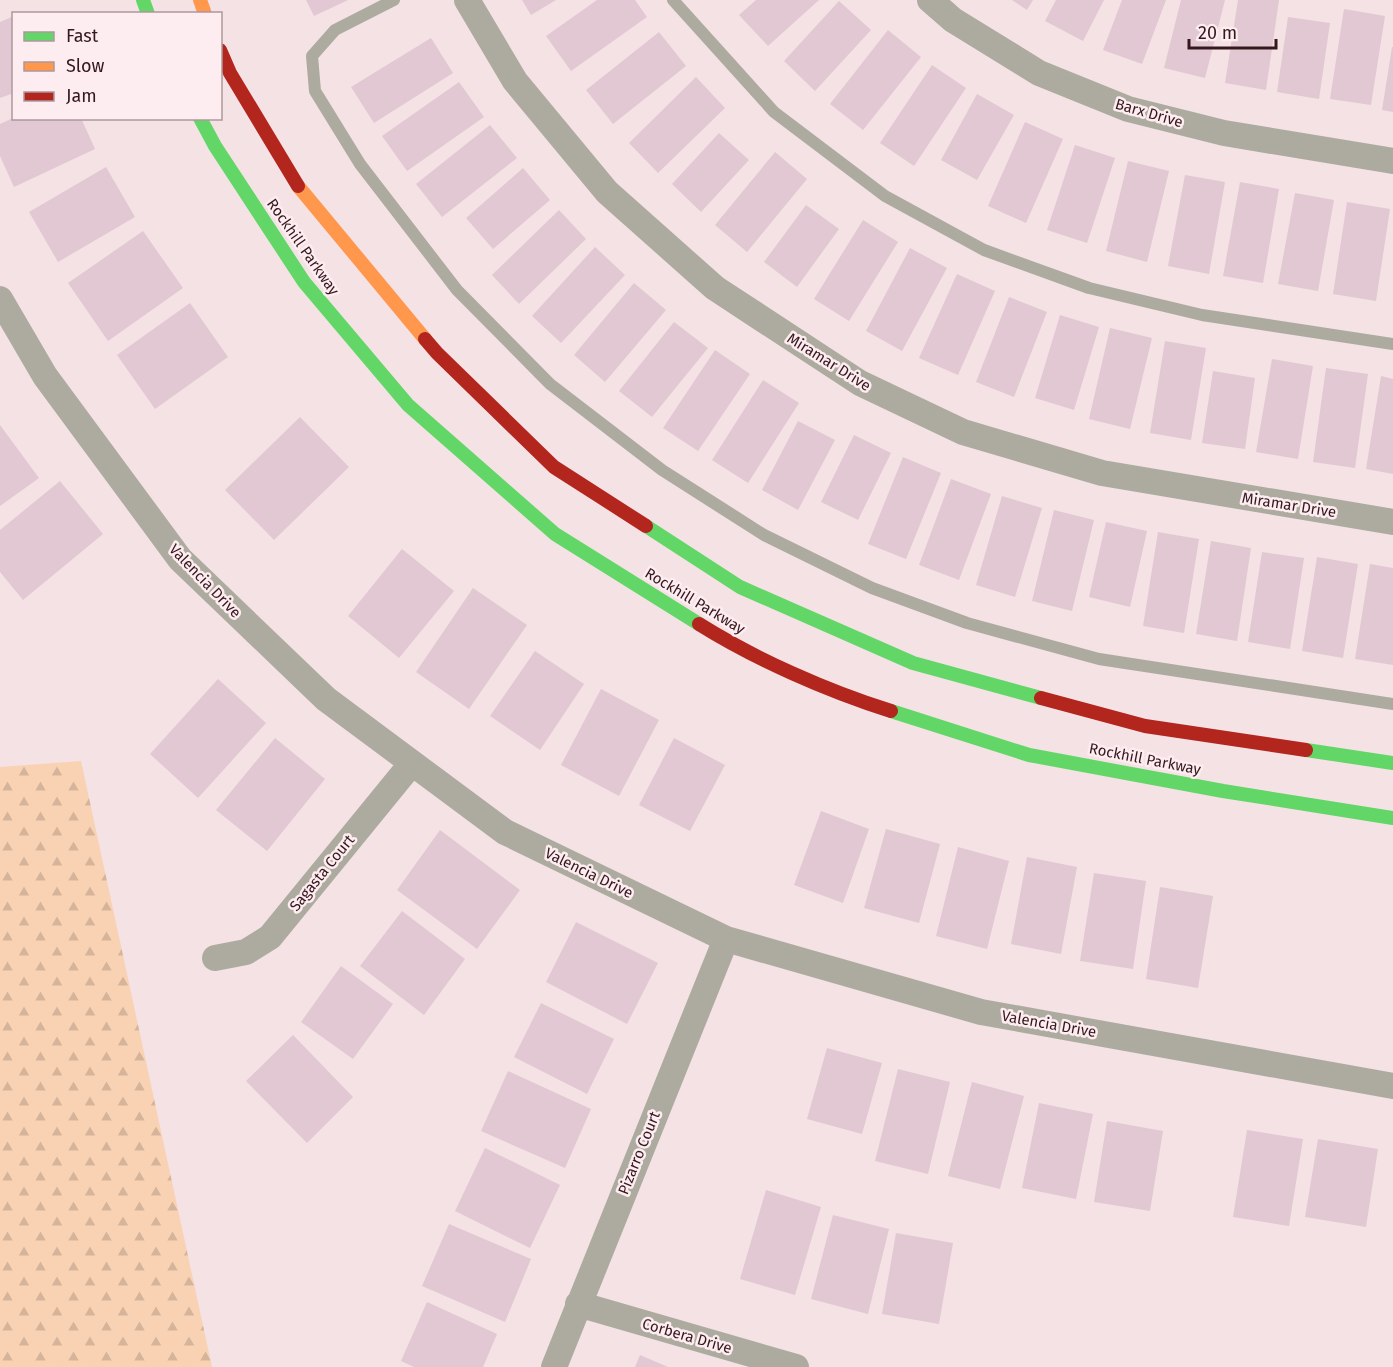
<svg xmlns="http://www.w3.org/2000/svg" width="1393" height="1367" font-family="'Fira Sans',sans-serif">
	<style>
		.forest { fill: url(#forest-firs) }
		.building { fill: #e2c8d3 }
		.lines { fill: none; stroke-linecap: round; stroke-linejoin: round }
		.lane { stroke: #adaba0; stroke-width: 12 }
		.street { stroke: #adaba0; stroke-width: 26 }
		.fast { stroke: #63d668; stroke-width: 14 }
		.slow { stroke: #ff974d; stroke-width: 14 }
		.jam { stroke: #b3261e; stroke-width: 14 }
		.labels { text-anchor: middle; stroke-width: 5; stroke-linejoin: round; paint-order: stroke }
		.street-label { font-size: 15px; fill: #34181e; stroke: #fdedf0 }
	</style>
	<defs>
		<pattern id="forest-firs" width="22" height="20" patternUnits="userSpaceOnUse" patternTransform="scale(1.5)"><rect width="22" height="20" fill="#f9d2b4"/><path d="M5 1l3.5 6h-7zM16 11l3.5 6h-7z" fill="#d6b49a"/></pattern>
	</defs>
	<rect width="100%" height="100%" fill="#f4e2e5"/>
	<!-- forest -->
	<path class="forest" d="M 81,761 L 212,1367 L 0,1367 L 0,767 Z"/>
	<!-- building -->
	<path class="building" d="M 306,0 L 348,0 L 314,16 Z
		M 522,0 L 556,0 L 531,15 Z
		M 597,0 L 635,0 L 647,17 L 571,71 L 546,36 Z
		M 756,0 L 819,0 L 768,46 L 739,15 Z
		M 1012,0 L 1033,0 L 1027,10 Z
		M 1056,0 L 1104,0 L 1083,41 L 1045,21 Z
		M 1122,0 L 1166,0 L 1142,64 L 1103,50 Z
		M 1181,0 L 1225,0 L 1205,78 L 1164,68 Z
		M 1238,0 L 1279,0 L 1266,90 L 1225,83 Z
		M 839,1 L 871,30 L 815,91 L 784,61 Z
		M 1344,9 L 1385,16 L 1371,105 L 1330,99 Z
		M 14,16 L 14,93 L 0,98 L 0,22 Z
		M 1288,17 L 1330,23 L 1319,99 L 1277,92 Z
		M 888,30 L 921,57 L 863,130 L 830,104 Z
		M 659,32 L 686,66 L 613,124 L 586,90 Z
		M 431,38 L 453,73 L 374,123 L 351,87 Z
		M 1392,47 L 1393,47 L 1393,112 L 1382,110 Z
		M 932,65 L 966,88 L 914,166 L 880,143 Z
		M 696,77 L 725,108 L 658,173 L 629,143 Z
		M 459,82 L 484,117 L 407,171 L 382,136 Z
		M 977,94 L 1014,115 L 977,180 L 941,160 Z
		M 13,118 L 81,118 L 95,149 L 14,187 L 0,156 L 0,124 Z
		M 1025,122 L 1063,139 L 1026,223 L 988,206 Z
		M 490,125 L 517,158 L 442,217 L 416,184 Z
		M 719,133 L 749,160 L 701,212 L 672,184 Z
		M 1075,145 L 1115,158 L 1087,243 L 1047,230 Z
		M 775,152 L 807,179 L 747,252 L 715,225 Z
		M 1128,161 L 1169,171 L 1147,262 L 1106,251 Z
		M 106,167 L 135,217 L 58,262 L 29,212 Z
		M 523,168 L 550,200 L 493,249 L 466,218 Z
		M 1185,175 L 1225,182 L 1209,274 L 1168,266 Z
		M 1240,182 L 1279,189 L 1263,283 L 1223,276 Z
		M 1295,193 L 1334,200 L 1318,291 L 1278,284 Z
		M 1347,202 L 1390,209 L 1376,301 L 1333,294 Z
		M 806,205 L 839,229 L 797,287 L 764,262 Z
		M 559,210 L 586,239 L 519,304 L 492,275 Z
		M 863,220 L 898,242 L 849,321 L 814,299 Z
		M 143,231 L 183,288 L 108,341 L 68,283 Z
		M 595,247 L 625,275 L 561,343 L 532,316 Z
		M 910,248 L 947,268 L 902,351 L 866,331 Z
		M 957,274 L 995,291 L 958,375 L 919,358 Z
		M 634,283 L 666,310 L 605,382 L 574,355 Z
		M 1009,297 L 1047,312 L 1014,397 L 976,382 Z
		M 190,303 L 228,357 L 155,409 L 117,355 Z
		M 1060,315 L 1099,327 L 1074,410 L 1035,398 Z
		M 674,322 L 708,348 L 652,417 L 619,391 Z
		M 1110,328 L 1152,338 L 1130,429 L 1089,419 Z
		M 1165,341 L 1206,348 L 1191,440 L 1150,433 Z
		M 715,350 L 750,374 L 698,451 L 663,428 Z
		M 1272,359 L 1313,366 L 1298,459 L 1256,452 Z
		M 1326,368 L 1368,374 L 1355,468 L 1313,462 Z
		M 1213,371 L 1255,378 L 1245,449 L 1202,443 Z
		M 1381,376 L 1393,379 L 1393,474 L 1366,469 Z
		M 763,380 L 799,403 L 748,483 L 712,460 Z
		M 300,417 L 349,467 L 274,540 L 225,490 Z
		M 798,421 L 835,440 L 798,510 L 762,490 Z
		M 0,425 L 39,478 L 0,506 Z
		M 854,435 L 891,453 L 858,520 L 821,502 Z
		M 903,457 L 941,473 L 906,559 L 868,544 Z
		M 951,479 L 991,494 L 959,580 L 919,565 Z
		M 60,481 L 103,534 L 23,600 L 0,572 L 0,530 Z
		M 1002,496 L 1042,508 L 1015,597 L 976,585 Z
		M 1054,510 L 1094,520 L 1072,611 L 1032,601 Z
		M 1106,522 L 1147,531 L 1130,607 L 1089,597 Z
		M 1158,532 L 1199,539 L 1184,633 L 1143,626 Z
		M 1211,541 L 1251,548 L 1237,641 L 1196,634 Z
		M 402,549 L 454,591 L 399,658 L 348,616 Z
		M 1262,552 L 1304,558 L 1290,649 L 1248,642 Z
		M 1317,557 L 1358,564 L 1343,658 L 1302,651 Z
		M 1370,564 L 1393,568 L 1393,665 L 1355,659 Z
		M 473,588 L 527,625 L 469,709 L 416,672 Z
		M 535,651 L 584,684 L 540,750 L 490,716 Z
		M 218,679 L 266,723 L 198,798 L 150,754 Z
		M 601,689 L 659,720 L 619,796 L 561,765 Z
		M 275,738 L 325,779 L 267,851 L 216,810 Z
		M 674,738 L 725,765 L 690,831 L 639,805 Z
		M 821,811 L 869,829 L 843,903 L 794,885 Z
		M 886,829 L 940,844 L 919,923 L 864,908 Z
		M 440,830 L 520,890 L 477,949 L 397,890 Z
		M 958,847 L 1009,861 L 987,949 L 936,936 Z
		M 1027,857 L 1077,867 L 1061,954 L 1011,944 Z
		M 1094,873 L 1146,881 L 1133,969 L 1080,961 Z
		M 1160,887 L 1213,896 L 1198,988 L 1146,979 Z
		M 402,911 L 465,959 L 424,1015 L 360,966 Z
		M 576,922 L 658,963 L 627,1024 L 546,982 Z
		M 341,966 L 393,1004 L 353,1059 L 301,1022 Z
		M 541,1003 L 614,1039 L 587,1094 L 514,1057 Z
		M 293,1035 L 353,1097 L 307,1143 L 246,1081 Z
		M 827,1048 L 882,1063 L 862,1134 L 807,1119 Z
		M 898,1069 L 950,1082 L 928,1174 L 875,1161 Z
		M 508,1071 L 591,1109 L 565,1168 L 481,1131 Z
		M 972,1082 L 1024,1096 L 1000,1189 L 948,1176 Z
		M 1039,1103 L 1093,1114 L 1076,1199 L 1022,1188 Z
		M 1107,1121 L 1163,1131 L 1150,1211 L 1094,1202 Z
		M 1247,1130 L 1303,1139 L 1289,1226 L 1233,1217 Z
		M 1318,1139 L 1378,1149 L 1366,1227 L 1305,1217 Z
		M 485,1148 L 560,1185 L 530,1248 L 455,1211 Z
		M 766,1190 L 821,1207 L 795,1295 L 740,1279 Z
		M 833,1215 L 889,1229 L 868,1314 L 811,1299 Z
		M 449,1224 L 531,1259 L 505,1322 L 422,1286 Z
		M 896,1233 L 953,1243 L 939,1324 L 882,1314 Z
		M 427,1302 L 497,1334 L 483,1367 L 414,1367 L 401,1361 Z
		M 640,1355 L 668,1367 L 635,1367 Z"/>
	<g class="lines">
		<!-- lane -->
		<path class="lane" d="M 394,0 L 335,30 L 312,56 L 315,91 L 360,164 L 457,290 L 550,384 L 662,470 L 764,535 L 872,588 L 967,623 L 1099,659 L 1393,704
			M 673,0 L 774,112 L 885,196 L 984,250 L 1089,288 L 1202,315 L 1393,344"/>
		<!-- street -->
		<path class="street" d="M 467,0 L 515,81 L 607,192 L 715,288 L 860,383 L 963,432 L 1102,473 L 1393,522
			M 930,0 L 953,20 L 1039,73 L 1128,109 L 1224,133 L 1393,161
			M 0,299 L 45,376 L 180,559 L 326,699 L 505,832 L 726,939 L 981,1012 L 1393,1086
			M 215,958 L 246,952 L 270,937 L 412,763
			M 578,1304 L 796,1367
			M 554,1367 L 726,939"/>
		<!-- fast -->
		<path class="fast" d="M 143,0 L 148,14
			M 200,118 L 215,146 L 304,282 L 408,405 L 555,534 L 699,624
			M 646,526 L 740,587 L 913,663 L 1041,698
			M 891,711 L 1029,755 L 1223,791 L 1393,818
			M 1306,750 L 1393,763"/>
		<!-- slow -->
		<path class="slow" d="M 200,0 L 205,14
			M 298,186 L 425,339"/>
		<!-- jam -->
		<path class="jam" d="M 220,50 L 230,73 L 298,186
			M 425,339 L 437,353 L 554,467 L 646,526
			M 699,624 C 755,659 827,691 891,711
			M 1041,698 L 1145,726 L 1306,750"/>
	</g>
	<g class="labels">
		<!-- street labels -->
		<g class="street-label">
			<text transform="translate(1149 113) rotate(16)" y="5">Barx Drive</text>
			<text transform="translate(303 247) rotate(55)" y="5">Rockhill Parkway</text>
			<text transform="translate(829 362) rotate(32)" y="5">Miramar Drive</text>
			<text transform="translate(1289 505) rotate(9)" y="5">Miramar Drive</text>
			<text transform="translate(205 581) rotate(46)" y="5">Valencia Drive</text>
			<text transform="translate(695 601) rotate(31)" y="5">Rockhill Parkway</text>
			<text transform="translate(1145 759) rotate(11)" y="5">Rockhill Parkway</text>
			<text transform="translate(322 873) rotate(-51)" y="5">Sagasta Court</text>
			<text transform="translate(589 873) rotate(26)" y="5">Valencia Drive</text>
			<text transform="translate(1049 1024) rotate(10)" y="5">Valencia Drive</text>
			<text transform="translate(639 1153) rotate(-68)" y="5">Pizarro Court</text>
			<text transform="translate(687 1336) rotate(16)" y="5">Corbera Drive</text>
		</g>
	</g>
	<!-- legend -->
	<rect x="12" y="12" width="210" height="108" fill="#fdedf0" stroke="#ad989c" stroke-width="1.5"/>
	<rect x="24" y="32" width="30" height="9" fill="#63d668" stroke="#ad989c" stroke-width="1.5"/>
	<text x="66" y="42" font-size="18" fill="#34181e">Fast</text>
	<rect x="24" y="62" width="30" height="9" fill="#ff974d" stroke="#ad989c" stroke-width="1.5"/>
	<text x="66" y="72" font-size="18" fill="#34181e">Slow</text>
	<rect x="24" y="92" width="30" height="9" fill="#b3261e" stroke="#ad989c" stroke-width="1.5"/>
	<text x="66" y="102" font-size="18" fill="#34181e">Jam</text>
	<!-- scale -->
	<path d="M1189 39v9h87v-9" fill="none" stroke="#34181e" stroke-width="3"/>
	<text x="1198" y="39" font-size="18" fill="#34181e" stroke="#fdedf0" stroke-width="4.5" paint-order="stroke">20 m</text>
</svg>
